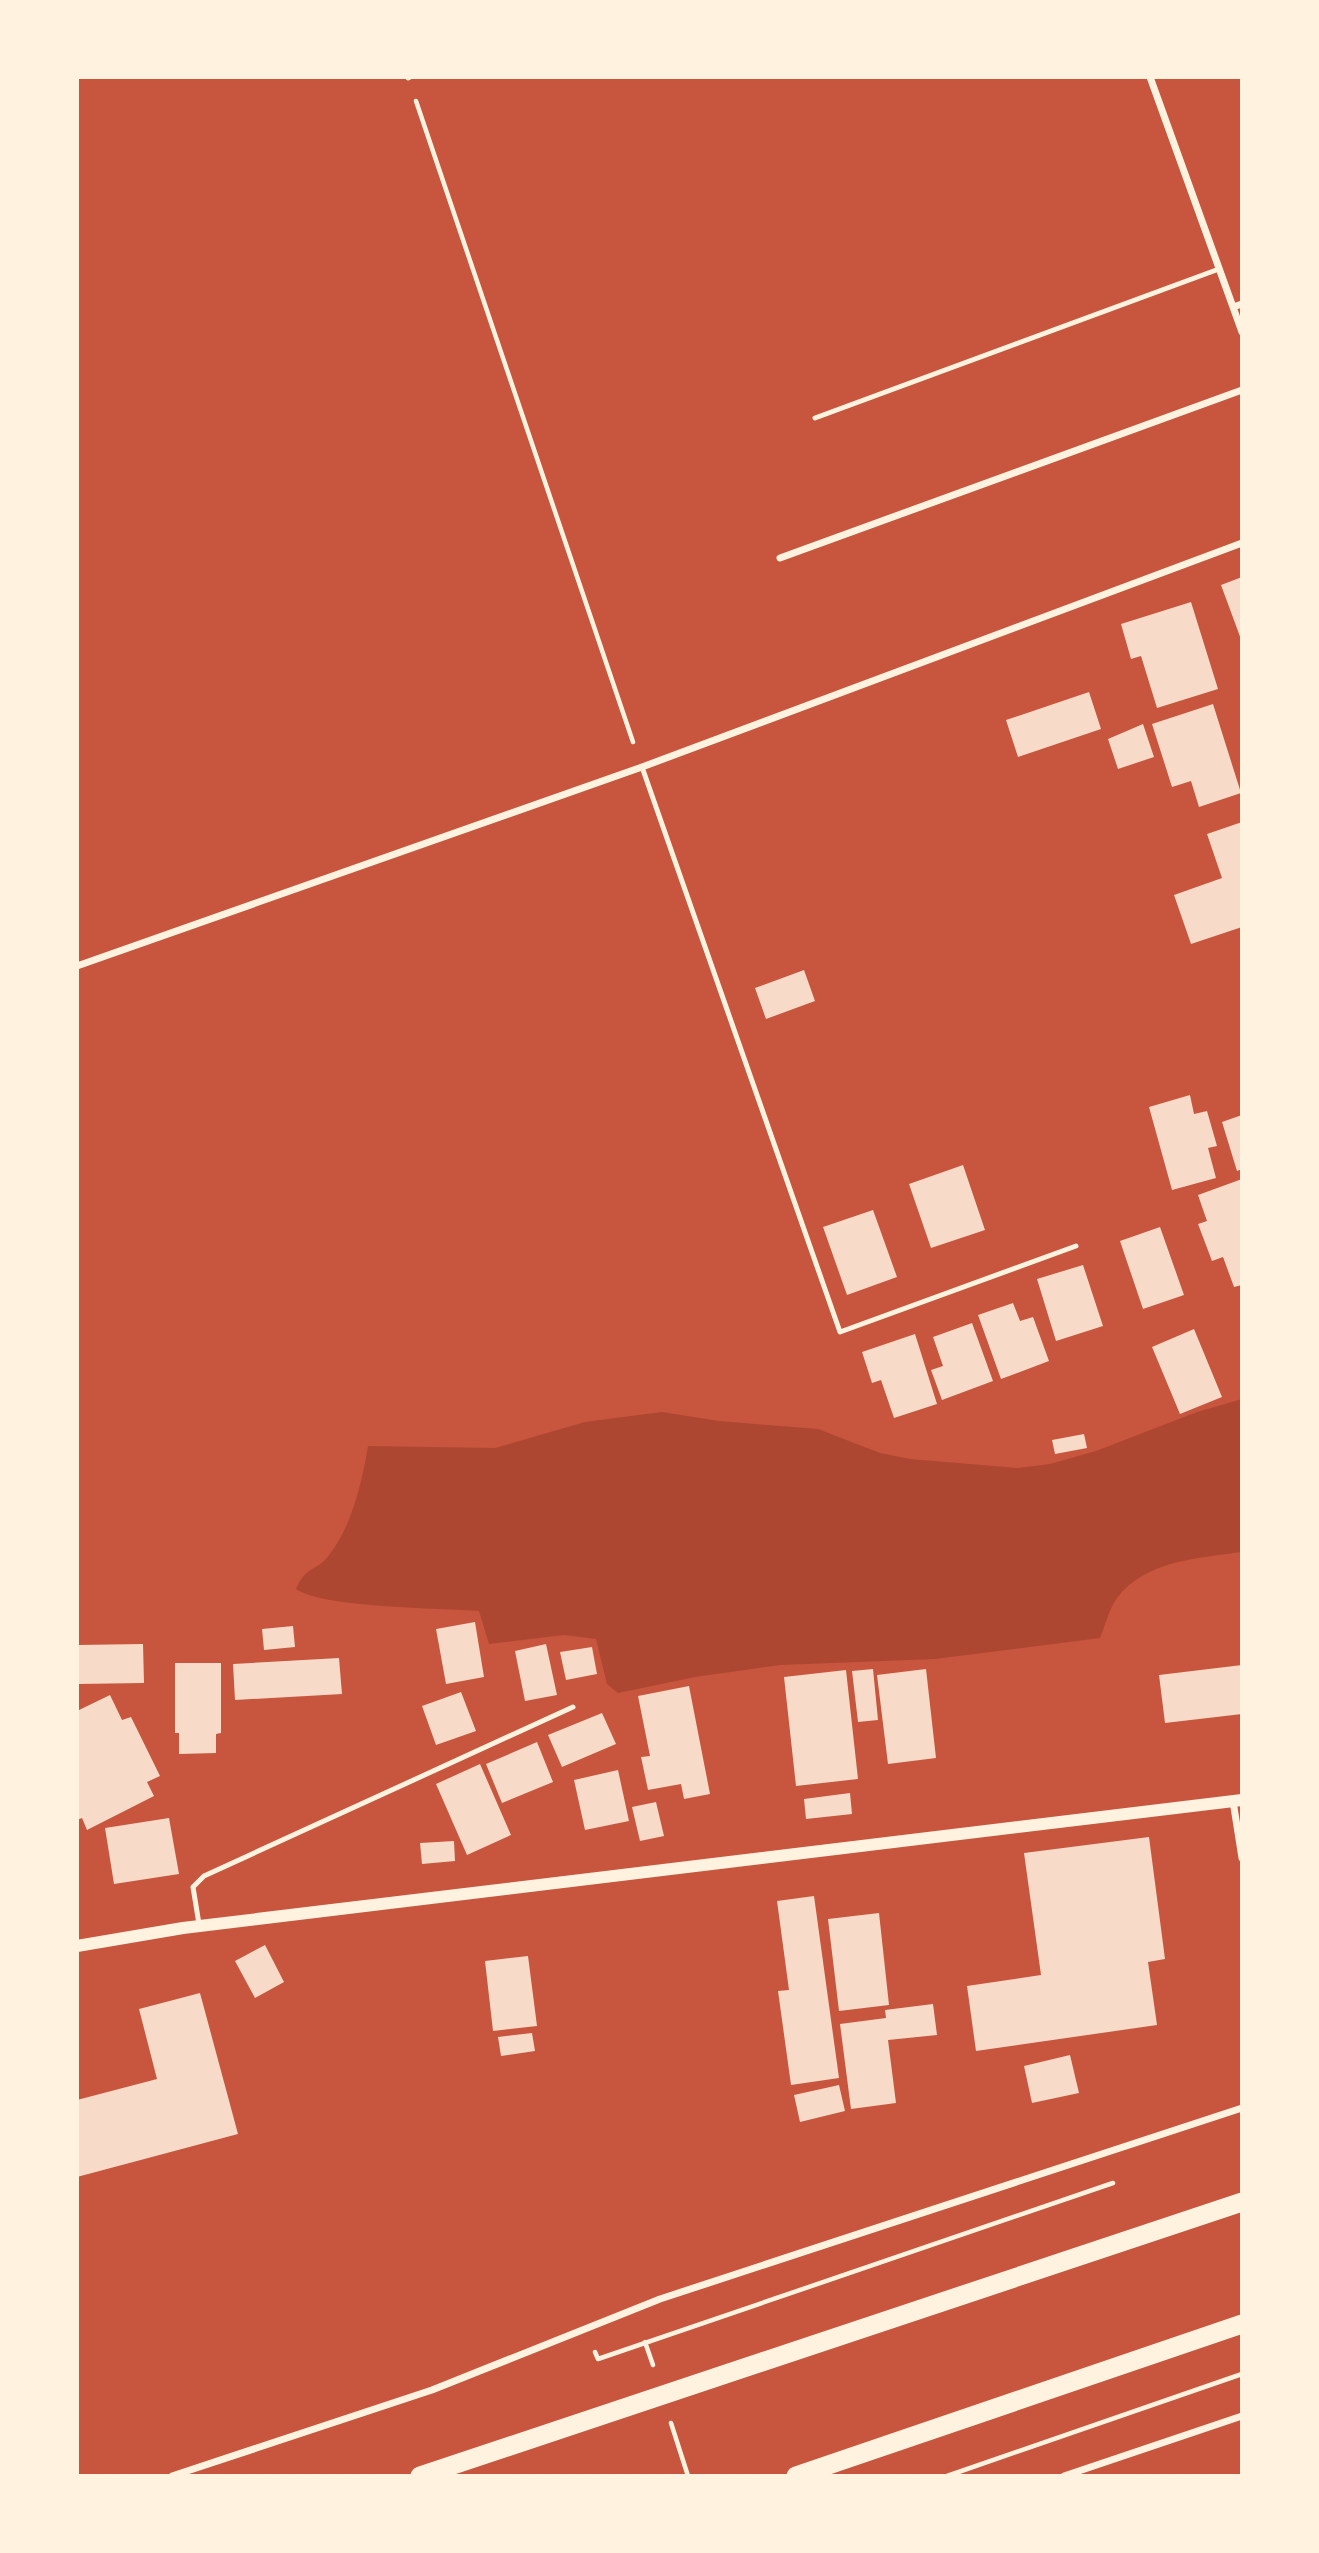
<svg xmlns="http://www.w3.org/2000/svg" width="1319" height="2553" font-family="Barlow,sans-serif">
	<style>
		.green { fill: #ae4732 }
		.building { fill: #f7dbc8 }
		.lines { fill: none; stroke-linecap: round; stroke-linejoin: round }
		.path { stroke: #fff3e0; stroke-width: 4.5 }
		.service { stroke: #fff3e0; stroke-width: 5 }
		.minor { stroke: #fff3e0; stroke-width: 7 }
		.tertiary { stroke: #fff3e0; stroke-width: 12 }
		.trunk { stroke: #fff3e0; stroke-width: 19 }
	</style>
	<rect width="100%" height="100%" fill="#c8553d"/>
	<!-- green -->
	<path class="green" d="M 1242,1399 L 1242,1552 C 1199,1558 1146,1560 1117,1598 C 1109,1609 1105,1626 1100,1638 L 935,1659 L 780,1665 L 695,1677 L 618,1693 L 607,1684 L 596,1639 L 564,1635 L 489,1644 L 479,1611 C 441,1608 322,1608 296,1589 C 307,1564 317,1572 329,1555 C 352,1526 362,1482 368,1446 L 495,1448 L 585,1422 L 662,1412 L 719,1421 L 818,1429 L 880,1453 L 910,1459 L 1018,1468 L 1050,1464 L 1096,1451 L 1197,1412 Z"/>
	<!-- building -->
	<path class="building" d="M 1242,577 L 1242,642 L 1221,585 Z
		M 1191,602 L 1218,689 L 1157,708 L 1141,656 L 1131,659 L 1121,624 Z
		M 1089,692 L 1101,729 L 1018,757 L 1006,720 Z
		M 1213,704 L 1241,793 L 1199,807 L 1191,781 L 1172,787 L 1152,724 Z
		M 1143,724 L 1154,757 L 1118,769 L 1108,739 Z
		M 1242,822 L 1242,927 L 1191,944 L 1174,895 L 1222,878 L 1207,834 Z
		M 804,970 L 815,1001 L 766,1019 L 755,988 Z
		M 1190,1095 L 1194,1114 L 1207,1111 L 1217,1146 L 1208,1148 L 1216,1178 L 1172,1190 L 1149,1107 Z
		M 1242,1115 L 1242,1169 L 1237,1171 L 1222,1122 Z
		M 963,1165 L 985,1230 L 931,1248 L 909,1184 Z
		M 1242,1179 L 1242,1285 L 1234,1287 L 1223,1257 L 1212,1261 L 1198,1224 L 1207,1221 L 1198,1195 Z
		M 873,1210 L 897,1277 L 847,1295 L 823,1227 Z
		M 1160,1227 L 1184,1295 L 1143,1309 L 1120,1241 Z
		M 1083,1265 L 1103,1326 L 1056,1341 L 1037,1279 Z
		M 1013,1303 L 1020,1321 L 1033,1317 L 1049,1361 L 1001,1379 L 978,1315 Z
		M 972,1323 L 993,1381 L 942,1400 L 931,1370 L 943,1366 L 933,1337 Z
		M 1194,1329 L 1222,1397 L 1180,1414 L 1152,1347 Z
		M 915,1334 L 937,1404 L 894,1418 L 881,1380 L 872,1383 L 862,1352 Z
		M 1084,1434 L 1087,1448 L 1055,1454 L 1052,1440 Z
		M 475,1622 L 484,1677 L 446,1684 L 436,1629 Z
		M 293,1626 L 295,1647 L 264,1650 L 262,1629 Z
		M 143,1644 L 144,1683 L 77,1684 L 77,1645 Z
		M 546,1644 L 557,1695 L 525,1701 L 515,1651 Z
		M 592,1647 L 597,1674 L 566,1680 L 560,1652 Z
		M 339,1658 L 342,1694 L 235,1700 L 233,1664 Z
		M 175,1663 L 221,1663 L 221,1733 L 216,1734 L 216,1753 L 179,1754 L 179,1733 L 175,1733 Z
		M 1242,1665 L 1242,1714 L 1165,1723 L 1159,1675 Z
		M 873,1669 L 878,1720 L 858,1722 L 852,1671 Z
		M 926,1669 L 936,1758 L 888,1764 L 877,1675 Z
		M 846,1670 L 858,1779 L 796,1786 L 784,1677 Z
		M 689,1686 L 710,1794 L 684,1799 L 681,1784 L 648,1790 L 641,1757 L 650,1756 L 638,1696 Z
		M 461,1692 L 476,1731 L 436,1745 L 422,1706 Z
		M 110,1695 L 122,1720 L 131,1717 L 160,1776 L 147,1782 L 154,1796 L 87,1830 L 82,1818 L 77,1820 L 77,1711 Z
		M 602,1713 L 616,1744 L 562,1767 L 548,1735 Z
		M 537,1742 L 553,1782 L 502,1803 L 486,1764 Z
		M 480,1764 L 511,1835 L 467,1855 L 436,1784 Z
		M 618,1770 L 629,1821 L 585,1830 L 574,1780 Z
		M 850,1793 L 852,1814 L 806,1819 L 804,1799 Z
		M 656,1802 L 664,1836 L 640,1841 L 632,1807 Z
		M 169,1818 L 179,1874 L 114,1884 L 105,1828 Z
		M 1149,1837 L 1165,1959 L 1148,1962 L 1157,2025 L 976,2051 L 967,1986 L 1041,1975 L 1024,1853 Z
		M 454,1841 L 455,1861 L 422,1864 L 420,1843 Z
		M 814,1896 L 839,2078 L 791,2085 L 778,1991 L 789,1990 L 777,1901 Z
		M 879,1913 L 889,2005 L 839,2011 L 828,1919 Z
		M 265,1945 L 284,1982 L 255,1998 L 235,1961 Z
		M 528,1956 L 537,2026 L 493,2031 L 485,1961 Z
		M 200,1993 L 238,2134 L 77,2177 L 77,2100 L 157,2079 L 139,2009 Z
		M 933,2004 L 937,2035 L 888,2040 L 896,2103 L 851,2109 L 840,2024 L 886,2018 L 885,2010 Z
		M 532,2033 L 535,2051 L 501,2056 L 498,2037 Z
		M 1070,2055 L 1079,2093 L 1032,2103 L 1024,2066 Z
		M 839,2085 L 845,2111 L 800,2122 L 794,2095 Z"/>
	<g class="lines">
		<!-- path -->
		<path class="path" d="M 416,101 L 633,742
			M 645,2342 L 653,2365
			M 595,2352 L 598,2359 L 1113,2183
			M 671,2423 L 688,2476
			M 947,2476 L 1242,2374"/>
		<!-- service -->
		<path class="service" d="M 408,78 L 410,77
			M 815,418 L 1219,269
			M 642,767 L 840,1332 L 1076,1246
			M 199,1924 L 193,1887 L 204,1876 L 573,1707"/>
		<!-- minor -->
		<path class="minor" d="M 1150,77 L 1233,307
			M 1242,304 L 1233,307 L 1242,332
			M 780,558 L 1242,390
			M 77,966 L 642,767 L 1242,543
			M 1233,1801 L 1242,1858
			M 172,2476 L 432,2390 L 660,2299 L 1242,2108
			M 1064,2476 L 1242,2416"/>
		<!-- tertiary -->
		<path class="tertiary" d="M 77,1946 L 183,1928 L 1242,1800"/>
		<!-- trunk -->
		<path class="trunk" d="M 420,2476 L 1242,2202
			M 796,2476 L 1242,2324"/>
	</g>
	<!-- border -->
	<rect width="1319" height="2553" fill="none" stroke="#fff3e0" stroke-width="158"/>
</svg>
